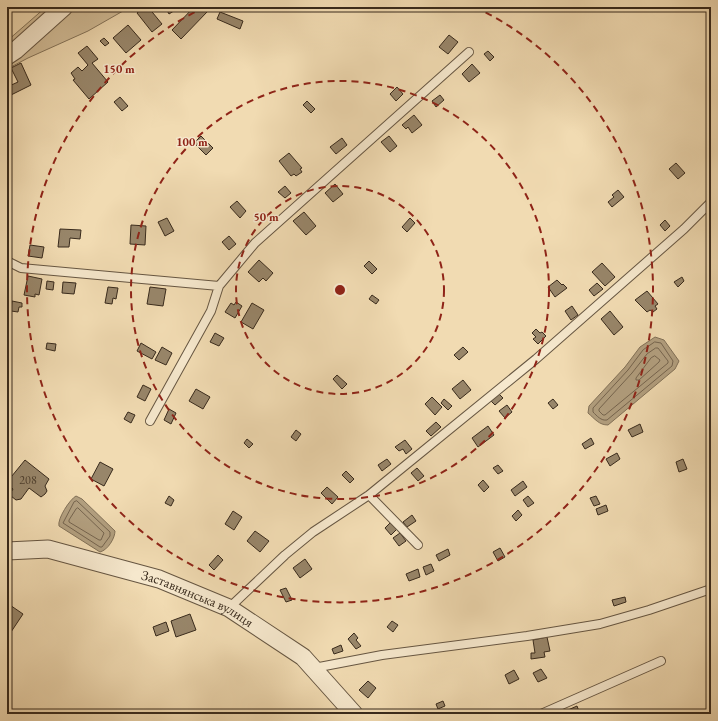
<svg xmlns="http://www.w3.org/2000/svg" width="718" height="721" font-family="'EB Garamond',serif">
	<style>
		.green { fill: #d2bd98; stroke: #85745a }
		.water { fill: #b29f7f; stroke: #817057 }
		.lines { fill: none; stroke-linecap: round; stroke-linejoin: round }
		.shore { stroke: #75644e; stroke-width: 1 }
		.building { fill: #98866a; stroke: #382a1c }
		.service-casing { stroke: #665642; stroke-width: 10 }
		.minor-casing { stroke: #665642; stroke-width: 19 }
		.service { stroke: #f6e8cd; stroke-width: 8 }
		.minor { stroke: #f6e8cd; stroke-width: 17 }
		.ring { fill: none; stroke: #8f2418; stroke-width: 2; stroke-dasharray: 7 5 }
		.labels { text-anchor: middle; stroke-width: 3; stroke-linejoin: round; paint-order: stroke }
		.number-label { font-size: 12px; fill: #504130 }
		.street-label { font-size: 14px; fill: #382a1c; stroke: #f6e8cd }
		.centre { fill: #8f2418; stroke: #f6e8cd; stroke-width: 2 }
		.ring-label { font-size: 12px; text-anchor: middle; font-weight: bold; fill: #8f2418; stroke: #f6e8cd; stroke-width: 3; stroke-linejoin: round; paint-order: stroke }
	</style>
	<rect width="100%" height="100%" fill="#f1dbb2"/>
	<filter id="stains"><feTurbulence type="fractalNoise" baseFrequency=".005" numOctaves="4"/><feColorMatrix values="0 0 0 0 .2 0 0 0 0 .09 0 0 0 0 .02 0 0 0 .5 -.17"/></filter>
	<radialGradient id="worn" r=".72"><stop offset=".6" stop-color="#630" stop-opacity="0"/><stop offset="1" stop-color="#630" stop-opacity=".3"/></radialGradient>
	<!-- green -->
	<path class="green" d="M 46,7 L 130,7 L 88,31 L 28,58 L 7,69 L 7,41 Z"/>
	<!-- water -->
	<path class="water" d="M 655,337 L 664,340 L 679,361 L 675,369 L 608,425 C 599,425 595,419 588,413 L 589,406 L 625,367 L 640,347 Z
		M 76,496 L 82,499 L 115,531 C 115,538 108,550 100,552 L 59,526 C 57,519 70,499 76,496 Z"/>
	<g class="lines">
		<!-- shore -->
		<path class="shore" d="M 655,342 L 661,343 L 673,361 L 672,366 L 607,420 C 601,421 597,416 593,412 L 593,408 L 628,370 L 643,350 Z
			M 656,348 L 658,348 L 668,361 L 668,363 L 605,415 L 603,415 L 599,411 L 599,409 L 632,373 L 647,354 Z
			M 655,356 L 660,360 L 659,362 L 639,380 L 636,380 L 636,378 L 651,358 Z
			M 77,501 L 110,532 L 110,536 L 102,547 L 100,547 L 63,523 L 74,502 Z
			M 78,508 L 104,533 L 101,540 L 99,540 L 69,522 L 69,520 L 76,509 Z"/>
	</g>
	<!-- building -->
	<path class="building" d="M 144,7 L 148,7 L 162,24 L 152,32 L 137,13 Z
		M 165,7 L 180,7 L 169,14 Z
		M 194,7 L 203,7 L 207,12 L 181,39 L 172,30 Z
		M 220,12 L 243,21 L 240,29 L 217,19 Z
		M 128,25 L 141,40 L 126,53 L 113,38 Z
		M 449,35 L 458,42 L 448,54 L 439,47 Z
		M 104,38 L 109,43 L 105,46 L 100,41 Z
		M 87,46 L 98,59 L 92,63 L 108,82 L 89,99 L 73,80 L 75,79 L 71,73 L 78,67 L 82,71 L 88,65 L 78,53 Z
		M 488,51 L 494,57 L 490,61 L 484,54 Z
		M 21,63 L 31,85 L 7,97 L 7,87 L 18,82 L 11,68 Z
		M 472,64 L 480,73 L 469,82 L 462,74 Z
		M 397,87 L 403,94 L 396,101 L 390,94 Z
		M 440,95 L 444,100 L 436,107 L 432,101 Z
		M 120,97 L 128,106 L 122,111 L 114,102 Z
		M 307,101 L 315,109 L 311,113 L 303,105 Z
		M 414,115 L 422,125 L 412,133 L 408,127 L 406,129 L 402,125 Z
		M 201,136 L 213,148 L 206,155 L 194,143 Z
		M 389,136 L 397,146 L 390,152 L 381,142 Z
		M 342,138 L 347,145 L 336,154 L 330,147 Z
		M 289,153 L 302,168 L 300,169 L 302,172 L 296,176 L 294,174 L 291,176 L 279,161 Z
		M 676,163 L 685,173 L 678,179 L 669,169 Z
		M 335,184 L 343,194 L 333,202 L 325,193 Z
		M 285,186 L 291,193 L 285,198 L 278,192 Z
		M 618,190 L 624,197 L 612,207 L 608,202 L 614,197 L 612,195 Z
		M 237,201 L 246,211 L 240,218 L 230,207 Z
		M 304,212 L 316,226 L 306,235 L 293,221 Z
		M 167,218 L 174,231 L 165,236 L 158,222 Z
		M 410,218 L 415,223 L 407,232 L 402,227 Z
		M 665,220 L 670,226 L 665,231 L 660,225 Z
		M 131,225 L 146,226 L 145,245 L 130,244 Z
		M 60,229 L 81,230 L 80,239 L 70,238 L 69,247 L 58,247 Z
		M 229,236 L 236,244 L 229,250 L 222,242 Z
		M 30,245 L 44,247 L 42,258 L 28,256 Z
		M 259,260 L 273,273 L 266,281 L 263,278 L 259,282 L 248,272 Z
		M 369,261 L 377,269 L 372,274 L 364,266 Z
		M 602,263 L 615,277 L 605,286 L 592,272 Z
		M 28,276 L 42,279 L 39,295 L 35,294 L 35,297 L 24,295 Z
		M 682,277 L 684,281 L 678,287 L 674,282 Z
		M 557,280 L 562,285 L 563,284 L 567,288 L 555,297 L 548,287 Z
		M 47,281 L 54,282 L 53,290 L 46,289 Z
		M 63,282 L 76,283 L 74,294 L 62,293 Z
		M 597,283 L 603,289 L 594,296 L 589,290 Z
		M 108,287 L 118,288 L 116,299 L 113,298 L 112,304 L 105,303 Z
		M 150,287 L 166,289 L 163,306 L 147,304 Z
		M 647,291 L 658,304 L 655,306 L 657,309 L 653,312 L 650,310 L 647,312 L 635,300 Z
		M 372,295 L 379,300 L 376,304 L 369,299 Z
		M 12,301 L 22,303 L 22,307 L 19,307 L 18,312 L 11,311 Z
		M 236,302 L 242,306 L 235,318 L 225,312 L 231,303 L 234,305 Z
		M 252,303 L 264,310 L 253,329 L 241,322 Z
		M 572,306 L 578,315 L 571,320 L 565,311 Z
		M 610,311 L 623,327 L 614,335 L 601,319 Z
		M 536,329 L 540,333 L 542,332 L 546,336 L 538,344 L 533,339 L 536,337 L 532,333 Z
		M 215,333 L 224,338 L 219,346 L 210,342 Z
		M 47,343 L 56,344 L 55,351 L 46,349 Z
		M 141,343 L 156,352 L 152,359 L 137,351 Z
		M 162,347 L 172,353 L 166,365 L 155,360 Z
		M 463,347 L 468,352 L 459,360 L 454,355 Z
		M 337,375 L 347,384 L 342,389 L 333,379 Z
		M 463,380 L 471,390 L 460,399 L 452,389 Z
		M 143,385 L 151,389 L 145,401 L 137,397 Z
		M 196,389 L 210,397 L 203,409 L 189,401 Z
		M 499,394 L 503,398 L 495,405 L 491,401 Z
		M 432,397 L 442,407 L 435,415 L 425,404 Z
		M 444,399 L 452,406 L 448,410 L 441,403 Z
		M 553,399 L 558,405 L 553,409 L 548,403 Z
		M 507,405 L 512,412 L 505,418 L 499,411 Z
		M 169,409 L 176,413 L 171,424 L 164,420 Z
		M 128,412 L 135,415 L 131,423 L 124,419 Z
		M 436,422 L 441,427 L 431,436 L 426,431 Z
		M 640,424 L 643,432 L 632,437 L 628,430 Z
		M 488,426 L 494,435 L 478,447 L 472,438 Z
		M 296,430 L 301,434 L 296,441 L 291,437 Z
		M 591,438 L 594,444 L 585,449 L 582,444 Z
		M 247,439 L 253,444 L 249,448 L 244,443 Z
		M 405,440 L 412,449 L 406,454 L 403,449 L 399,451 L 395,447 Z
		M 617,453 L 620,459 L 610,466 L 606,459 Z
		M 387,459 L 391,464 L 382,471 L 378,465 Z
		M 683,459 L 687,469 L 679,472 L 676,462 Z
		M 25,460 L 49,479 L 45,486 L 47,491 L 45,494 L 41,497 L 29,488 L 21,499 L 16,500 L 11,496 L 10,494 L 13,489 L 7,484 L 7,482 Z
		M 100,462 L 113,469 L 104,486 L 91,479 Z
		M 498,465 L 503,471 L 498,474 L 493,468 Z
		M 417,468 L 424,476 L 418,481 L 411,473 Z
		M 346,471 L 354,479 L 350,483 L 342,475 Z
		M 483,480 L 489,487 L 484,492 L 478,485 Z
		M 523,481 L 527,487 L 515,496 L 511,490 Z
		M 327,487 L 338,497 L 332,504 L 321,493 Z
		M 169,496 L 174,500 L 171,506 L 165,503 Z
		M 528,496 L 534,503 L 528,507 L 523,500 Z
		M 596,496 L 600,504 L 594,506 L 590,498 Z
		M 606,505 L 608,511 L 598,515 L 596,509 Z
		M 518,510 L 522,515 L 516,521 L 512,516 Z
		M 233,511 L 242,517 L 234,530 L 225,524 Z
		M 412,515 L 416,521 L 407,527 L 403,522 Z
		M 391,522 L 397,529 L 391,535 L 385,528 Z
		M 255,531 L 269,541 L 260,552 L 247,541 Z
		M 400,533 L 406,541 L 399,546 L 393,538 Z
		M 500,548 L 505,557 L 498,561 L 493,552 Z
		M 448,549 L 450,555 L 439,561 L 436,555 Z
		M 218,555 L 223,560 L 214,570 L 209,565 Z
		M 305,559 L 312,569 L 300,578 L 293,568 Z
		M 431,564 L 434,571 L 426,575 L 423,567 Z
		M 418,569 L 420,577 L 409,581 L 406,574 Z
		M 286,588 L 292,600 L 286,602 L 280,590 Z
		M 625,597 L 626,602 L 614,606 L 612,600 Z
		M 7,603 L 23,614 L 11,632 L 7,630 Z
		M 190,614 L 196,630 L 176,637 L 171,621 Z
		M 392,621 L 398,625 L 393,632 L 387,627 Z
		M 166,622 L 169,631 L 156,636 L 153,627 Z
		M 354,633 L 358,638 L 356,640 L 361,646 L 356,649 L 348,639 Z
		M 547,637 L 550,651 L 544,652 L 545,657 L 531,659 L 531,653 L 535,653 L 533,640 Z
		M 341,645 L 343,651 L 334,654 L 332,649 Z
		M 541,669 L 547,678 L 538,682 L 533,673 Z
		M 514,670 L 519,679 L 509,684 L 505,675 Z
		M 368,681 L 376,688 L 368,698 L 359,690 Z
		M 443,701 L 445,706 L 438,709 L 436,704 Z
		M 577,706 L 580,714 L 570,714 L 568,710 Z"/>
	<g class="lines">
		<!-- service casing -->
		<g class="service-casing">
			<path id="service" d="M 7,261 L 21,268 L 219,286 L 255,243 L 469,52
				M 150,421 L 211,311 L 219,286
				M 369,495 L 418,545
				M 229,608 L 285,555 L 313,532 L 369,495 L 536,359 L 684,229 L 711,202
				M 314,668 L 382,655 L 527,636 L 600,624 L 649,610 L 711,589
				M 541,714 L 661,661"/>
		</g>
		<!-- minor casing -->
		<g class="minor-casing">
			<g id="minor">
				<path d="M 7,56 L 16,50 L 64,7"/>
				<path id="s1" d="M 7,551 L 48,549 L 159,579 L 229,608 L 303,657 L 354,714"/>
			</g>
		</g>
		<!-- service -->
		<use href="#service" class="service"/>
		<!-- minor -->
		<use href="#minor" class="minor"/>
	</g>
	<!-- distance rings -->
	<g class="ring">
		<circle cx="340" cy="290" r="104"/>
		<circle cx="340" cy="290" r="209"/>
		<path d="M475 7A313 313 0 1 1 205 7"/>
	</g>
	<g class="labels">
		<!-- number labels -->
		<g class="number-label">
			<text x="28" y="484">208</text>
		</g>
		<!-- street labels -->
		<g class="street-label">
			<text dy="5" stroke="none"><textPath href="#s1" startOffset="199">Заставнянська вулиця</textPath></text>
		</g>
	</g>
	<circle cx="340" cy="290" r="6" class="centre"/>
	<g class="ring-label">
		<text x="119" y="73">150 m</text>
		<text x="192" y="146">100 m</text>
		<text x="266" y="221">50 m</text>
	</g>
	<!-- margin -->
	<rect width="718" height="721" fill="none" stroke="#f1dbb2" stroke-width="24"/>
	<rect x="8" y="8" width="702" height="705" fill="none" stroke="#382a1c" stroke-width="2"/>
	<rect x="12" y="12" width="694" height="697" fill="none" stroke="#382a1c"/>
	<rect width="100%" height="100%" filter="url(#stains)"/>
	<rect width="100%" height="100%" fill="url(#worn)"/>
</svg>
